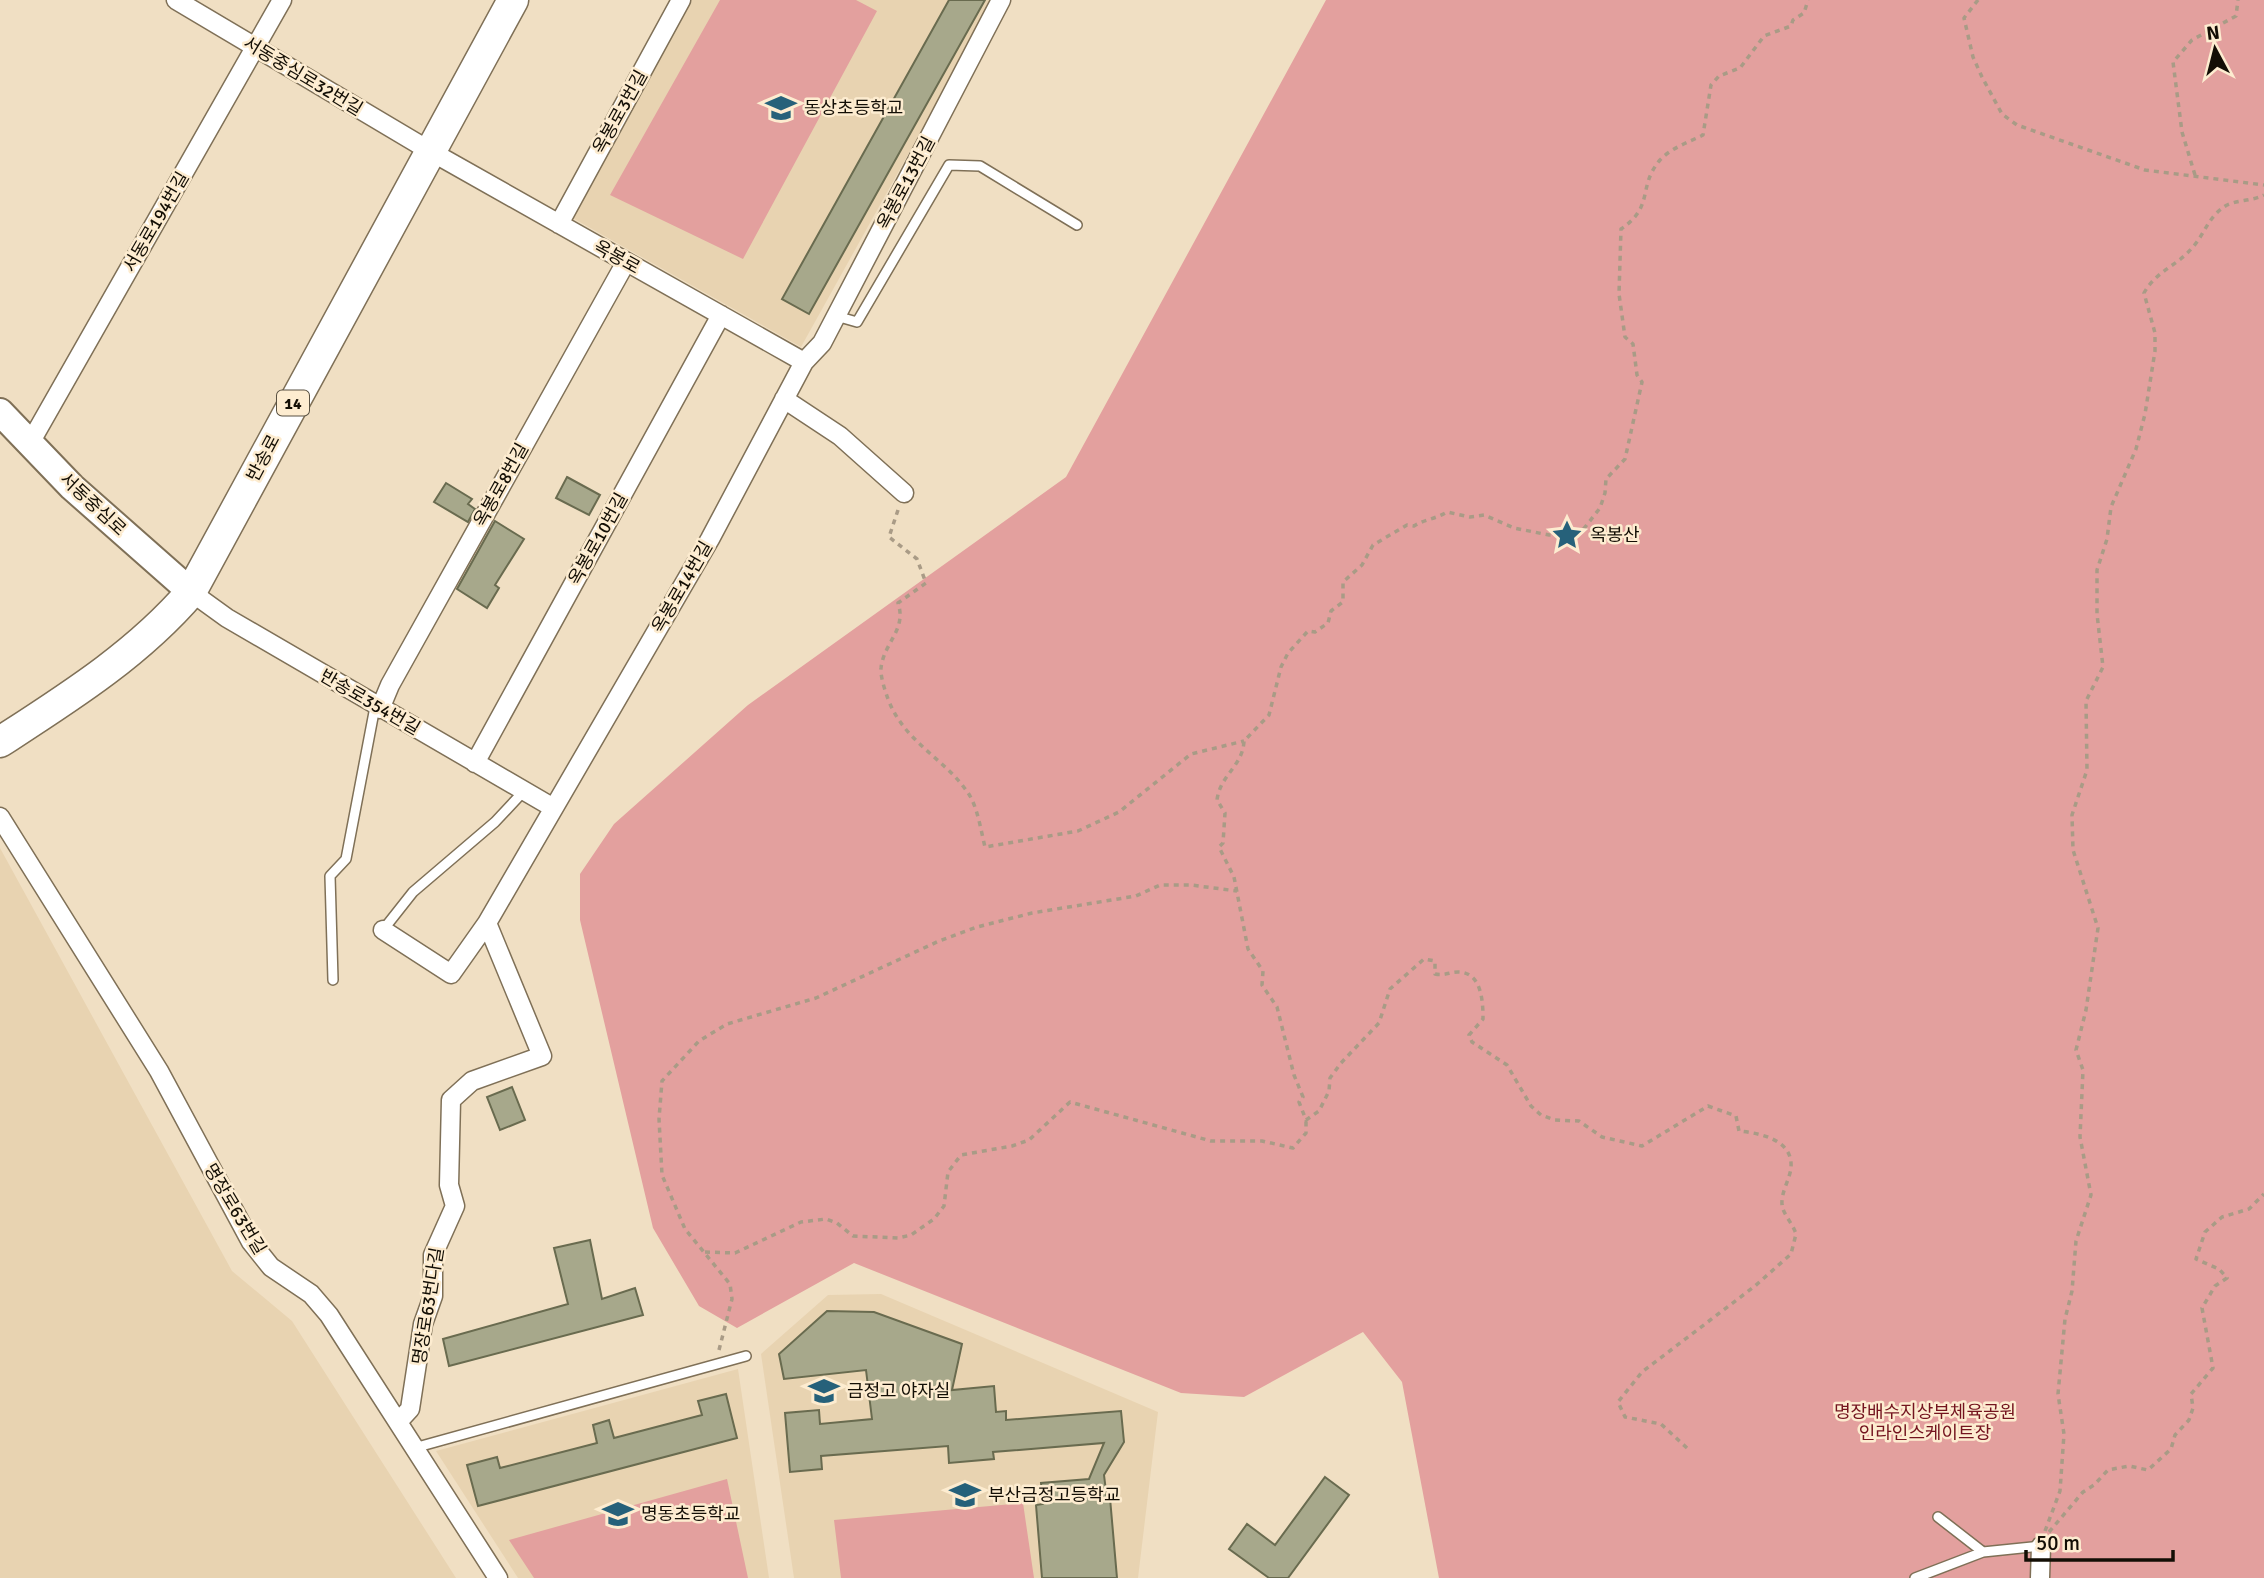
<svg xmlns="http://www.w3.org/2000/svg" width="2264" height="1578" font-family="Signika,'Noto Sans KR',sans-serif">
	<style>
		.built { fill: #e8d3b1 }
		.green { fill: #e3a09e }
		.building { fill: #a7a88b; stroke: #696b4f; stroke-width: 2 }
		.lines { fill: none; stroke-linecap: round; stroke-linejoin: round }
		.lane-casing { stroke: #7f7057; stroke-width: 12 }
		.street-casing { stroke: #7f7057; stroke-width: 21 }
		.secondary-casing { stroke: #7f7057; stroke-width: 30 }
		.primary-casing { stroke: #7f7057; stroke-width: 33 }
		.path { stroke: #a99b86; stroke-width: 3.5; stroke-dasharray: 5 5; stroke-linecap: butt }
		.lane { stroke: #fff; stroke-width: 9 }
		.street { stroke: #fff; stroke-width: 18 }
		.secondary { stroke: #fff; stroke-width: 26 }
		.primary { stroke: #fff; stroke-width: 30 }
		.labels { text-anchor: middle; stroke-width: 5; stroke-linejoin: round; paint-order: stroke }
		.shield { fill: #fdecd0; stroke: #595142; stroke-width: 2 }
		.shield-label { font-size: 16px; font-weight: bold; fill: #130e05 }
		.street-label { font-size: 18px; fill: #130e05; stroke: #fdecd0 }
		.poi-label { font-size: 18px; fill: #130e05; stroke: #fdecd0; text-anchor: start }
		.park-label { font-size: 18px; fill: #73131e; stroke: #fdecd0 }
	</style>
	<rect width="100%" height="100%" fill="#f0dfc3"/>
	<!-- built -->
	<path class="built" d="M 688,0 L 994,0 L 801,347 L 569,216 Z
		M 0,848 L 232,1271 L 292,1321 L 456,1578 L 0,1578 Z
		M 881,1294 L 1158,1412 L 1138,1578 L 794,1578 L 761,1354 L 828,1295 Z
		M 738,1369 L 769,1578 L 518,1578 L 436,1451 Z"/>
	<!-- green -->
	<path class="green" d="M 720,0 L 856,0 L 877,11 L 743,259 L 610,195 Z
		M 1326,0 L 2264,0 L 2264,1578 L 1439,1578 L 1402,1382 L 1363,1332 L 1244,1397 L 1181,1393 L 854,1263 L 737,1328 L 699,1306 L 653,1228 L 580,920 L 580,874 L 614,824 L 748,705 L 1066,477 Z
		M 727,1479 L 748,1578 L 534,1578 L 509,1540 Z
		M 1023,1503 L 1034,1578 L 841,1578 L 834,1520 Z"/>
	<!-- building -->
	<path class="building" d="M 949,0 L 985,0 L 809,314 L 782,299 Z
		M 567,477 L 600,495 L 589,515 L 556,498 Z
		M 446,483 L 472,499 L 468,504 L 475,509 L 468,522 L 434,502 Z
		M 495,521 L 524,539 L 495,585 L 499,588 L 487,608 L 457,589 Z
		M 512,1087 L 525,1120 L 500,1130 L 487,1097 Z
		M 590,1240 L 602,1299 L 635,1288 L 643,1315 L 449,1366 L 443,1339 L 568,1304 L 554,1248 Z
		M 827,1311 L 874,1312 L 962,1344 L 952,1390 L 994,1386 L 996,1412 L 1006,1411 L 1006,1420 L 1121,1411 L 1124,1442 L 1104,1475 L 1107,1499 L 1110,1498 L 1117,1578 L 1042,1578 L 1036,1505 L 1043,1504 L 1041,1483 L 1089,1479 L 1104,1443 L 993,1452 L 994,1459 L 949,1463 L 948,1446 L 821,1456 L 822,1469 L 790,1472 L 785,1413 L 819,1410 L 820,1424 L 872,1419 L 866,1370 L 784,1379 L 779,1354 Z
		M 726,1394 L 737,1438 L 478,1506 L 467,1465 L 497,1457 L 500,1468 L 597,1443 L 593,1425 L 609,1420 L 614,1438 L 702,1415 L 698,1401 Z
		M 1325,1477 L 1349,1495 L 1288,1578 L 1269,1578 L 1229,1549 L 1247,1524 L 1275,1545 Z"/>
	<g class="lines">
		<!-- lane casing -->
		<g class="lane-casing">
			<path id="lane" d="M 836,316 L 857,322 L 949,165 L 980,166 L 1077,225
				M 383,930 L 413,892 L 495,822 L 524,791
				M 333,980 L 330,876 L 346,859 L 374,712 L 380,709
				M 414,1448 L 746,1356
				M 1938,1517 L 1983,1552 L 2041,1546
				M 1915,1578 L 1983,1552"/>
		</g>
		<!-- street casing -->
		<g class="street-casing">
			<path id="street" d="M 176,0 L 430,151 L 804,362
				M 559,224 L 681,0
				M 784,399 L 840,436 L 904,493
				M 30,443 L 282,0
				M 191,592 L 227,618 L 552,807
				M 380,709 L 390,685 L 626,262
				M 475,763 L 721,315
				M 0,817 L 159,1071 L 251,1242 L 271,1267 L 311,1294 L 329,1315 L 498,1578
				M 383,930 L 451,974 L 487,923
				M 398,1422 L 410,1409 L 423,1324 L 433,1296 L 433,1255 L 455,1206 L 449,1185 L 451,1100 L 472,1081 L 542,1056 L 487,923 L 710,539 L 804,362 L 822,343 L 1001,0
				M 2040,1578 L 2041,1546"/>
		</g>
		<!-- secondary casing -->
		<g class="secondary-casing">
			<path id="secondary" d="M 0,412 L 72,487 L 191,592"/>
		</g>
		<!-- primary casing -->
		<g class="primary-casing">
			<path id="primary" d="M 0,742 C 68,698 138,654 191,592 L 513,0"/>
		</g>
		<!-- path -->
		<path class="path" d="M 1978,0 L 1964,18 L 1973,57 L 1982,77 L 2002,114 L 2017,125 L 2145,170 L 2264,185
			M 2195,175 L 2182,132 L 2173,62 L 2192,40 L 2236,16 L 2238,0
			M 898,510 L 889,537 L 917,559 L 926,583 L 898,603 C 907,630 884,642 881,668 C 880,675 885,691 888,699 C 905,744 947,759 970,796 C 978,810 981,831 985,847 L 1078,831 L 1119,812 L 1191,754 L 1244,741
			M 705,1252 L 735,1253 L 801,1222 L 826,1219 L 837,1223 L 853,1236 L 898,1238 L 911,1235 L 934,1219 L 944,1206 L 948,1172 L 961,1155 L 1012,1146 L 1029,1140 L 1070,1102 L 1211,1141 L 1262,1141 L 1293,1148 L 1306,1133 L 1306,1120
			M 719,1350 L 732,1299 L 730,1284 L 685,1229 L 662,1175 L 659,1119 L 662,1081 L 699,1041 L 727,1024 L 816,998 L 939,941 L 977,927 L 1032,913 L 1136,896 L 1160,885 L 1191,885 L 1237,891
			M 1687,1448 L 1661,1424 L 1625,1417 L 1618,1402 L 1642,1372 L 1755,1286 L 1791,1254 L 1796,1234 C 1793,1224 1783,1214 1782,1205 C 1781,1191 1790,1180 1791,1167 C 1793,1140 1760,1133 1739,1131 L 1736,1116 L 1708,1106 L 1642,1146 L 1602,1137 L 1579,1121 L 1555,1120 L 1541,1115 L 1531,1106 L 1507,1065 L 1472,1042 L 1469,1035 L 1483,1019 C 1483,1002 1482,972 1458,972 C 1450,972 1444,976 1435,974 L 1435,961 L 1424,959 L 1390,989 L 1379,1023 L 1341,1063 L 1330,1078 L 1329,1091 L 1319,1111 L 1306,1120 L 1299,1102 L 1303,1097 L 1294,1075 L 1277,1007 L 1262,985 L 1263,971 L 1248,949 L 1234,877 L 1219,847 L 1223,843 L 1225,813 L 1217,800 C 1220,775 1243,766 1244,741 L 1269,715 L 1281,667 L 1288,653 L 1308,631 L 1315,632 L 1328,623 L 1331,611 L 1343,602 L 1343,582 L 1362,565 L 1373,545 L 1407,525 L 1414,526 C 1425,519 1436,519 1447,512 L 1470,517 L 1484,515 L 1514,528 L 1549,535 L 1574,535 L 1582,531 L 1600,508 L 1605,493 L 1606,479 L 1625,459 L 1642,382 L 1637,375 L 1633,344 L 1625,337 L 1619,294 L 1621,229 C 1655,206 1637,187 1660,160 C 1671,148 1689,142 1703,135 L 1711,85 L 1719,76 L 1740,68 L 1764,36 L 1791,26 L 1793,20 L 1804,13 L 1808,0
			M 2045,1531 L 2060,1491 L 2064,1434 L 2058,1394 L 2065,1319 L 2072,1291 L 2076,1241 L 2091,1195 L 2080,1137 L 2083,1070 L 2076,1050 L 2086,1010 L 2098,928 L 2073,850 L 2072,815 L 2087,770 L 2086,701 L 2103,667 L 2097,614 L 2097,570 L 2107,539 L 2111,507 L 2136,449 L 2145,414 L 2155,351 L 2155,333 L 2144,293 C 2156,271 2177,266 2192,248 C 2205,234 2208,216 2227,205 C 2238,200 2252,201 2264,195
			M 2049,1532 L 2083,1492 L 2094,1485 L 2108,1470 L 2129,1466 L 2148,1470 L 2171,1449 L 2175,1435 L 2189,1420 L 2193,1408 L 2191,1394 L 2213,1368 L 2202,1308 L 2215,1286 L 2227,1278 L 2219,1269 L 2196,1259 L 2205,1232 L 2222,1217 L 2249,1209 L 2264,1194"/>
		<!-- lane -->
		<use href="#lane" class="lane"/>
		<!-- street -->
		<use href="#street" class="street"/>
		<!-- secondary -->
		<use href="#secondary" class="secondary"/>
		<!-- primary -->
		<use href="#primary" class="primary"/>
	</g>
	<!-- icons -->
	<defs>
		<g id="school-bare" transform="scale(2.415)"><path d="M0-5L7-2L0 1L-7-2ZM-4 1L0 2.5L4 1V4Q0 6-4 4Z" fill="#26617a" stroke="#fdecd0" stroke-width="2.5" paint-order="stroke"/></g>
		<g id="sight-bare" transform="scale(2.415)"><path d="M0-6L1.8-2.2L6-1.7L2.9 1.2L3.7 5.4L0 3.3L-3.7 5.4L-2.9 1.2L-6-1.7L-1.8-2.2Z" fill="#26617a" stroke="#fdecd0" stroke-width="2.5" paint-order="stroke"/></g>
	</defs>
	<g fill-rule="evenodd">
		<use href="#school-bare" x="781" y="108"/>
		<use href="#sight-bare" x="1567" y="535"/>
		<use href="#school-bare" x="824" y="1391"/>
		<use href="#school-bare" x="965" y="1495"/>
		<use href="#school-bare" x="618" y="1514"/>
	</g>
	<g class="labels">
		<!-- shield labels -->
		<rect class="shield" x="277" y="390.5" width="32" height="25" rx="5"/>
		<g class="shield-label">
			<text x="293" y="409">14</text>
		</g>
		<!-- street labels -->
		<g class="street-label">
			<text transform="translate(303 76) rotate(31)" y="6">서동중심로32번길</text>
			<text transform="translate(620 112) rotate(-61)" y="6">옥봉로3번길</text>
			<text transform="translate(906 183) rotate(-62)" y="6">옥봉로13번길</text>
			<text transform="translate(156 222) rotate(-60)" y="6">서동로194번길</text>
			<text transform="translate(617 257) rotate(29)" y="6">옥봉로</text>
			<text transform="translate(263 458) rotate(-62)" y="6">반송로</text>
			<text transform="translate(501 485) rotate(-61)" y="6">옥봉로8번길</text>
			<text transform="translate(93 504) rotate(43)" y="6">서동중심로</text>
			<text transform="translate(598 539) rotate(-61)" y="6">옥봉로10번길</text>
			<text transform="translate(682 587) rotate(-60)" y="6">옥봉로14번길</text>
			<text transform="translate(370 702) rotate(30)" y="6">반송로354번길</text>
			<text transform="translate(235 1209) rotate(59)" y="6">명장로63번길</text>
			<text transform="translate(428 1306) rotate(-81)" y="6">명장로63번다길</text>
		</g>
		<!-- poi labels -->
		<g class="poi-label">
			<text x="804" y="114">동상초등학교</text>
			<text x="1590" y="541">옥봉산</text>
			<text x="847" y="1397">금정고 야자실</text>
			<text x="988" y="1501">부산금정고등학교</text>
			<text x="641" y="1520">명동초등학교</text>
		</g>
		<!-- park labels -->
		<g class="park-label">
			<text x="1925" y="1418">명장배수지상부체육공원<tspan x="1925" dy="21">인라인스케이트장</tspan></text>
		</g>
	</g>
	<!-- north arrow -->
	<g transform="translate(2215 49) rotate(353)" stroke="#fdecd0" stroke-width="5" paint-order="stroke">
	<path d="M0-5L12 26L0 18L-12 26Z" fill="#130e05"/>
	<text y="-10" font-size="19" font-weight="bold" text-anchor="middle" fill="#130e05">N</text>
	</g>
	<!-- scale -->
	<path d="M2026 1550v10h147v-10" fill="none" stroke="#130e05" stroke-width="3.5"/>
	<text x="2036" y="1550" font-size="21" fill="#130e05" stroke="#fdecd0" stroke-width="5" paint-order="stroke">50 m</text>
</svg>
